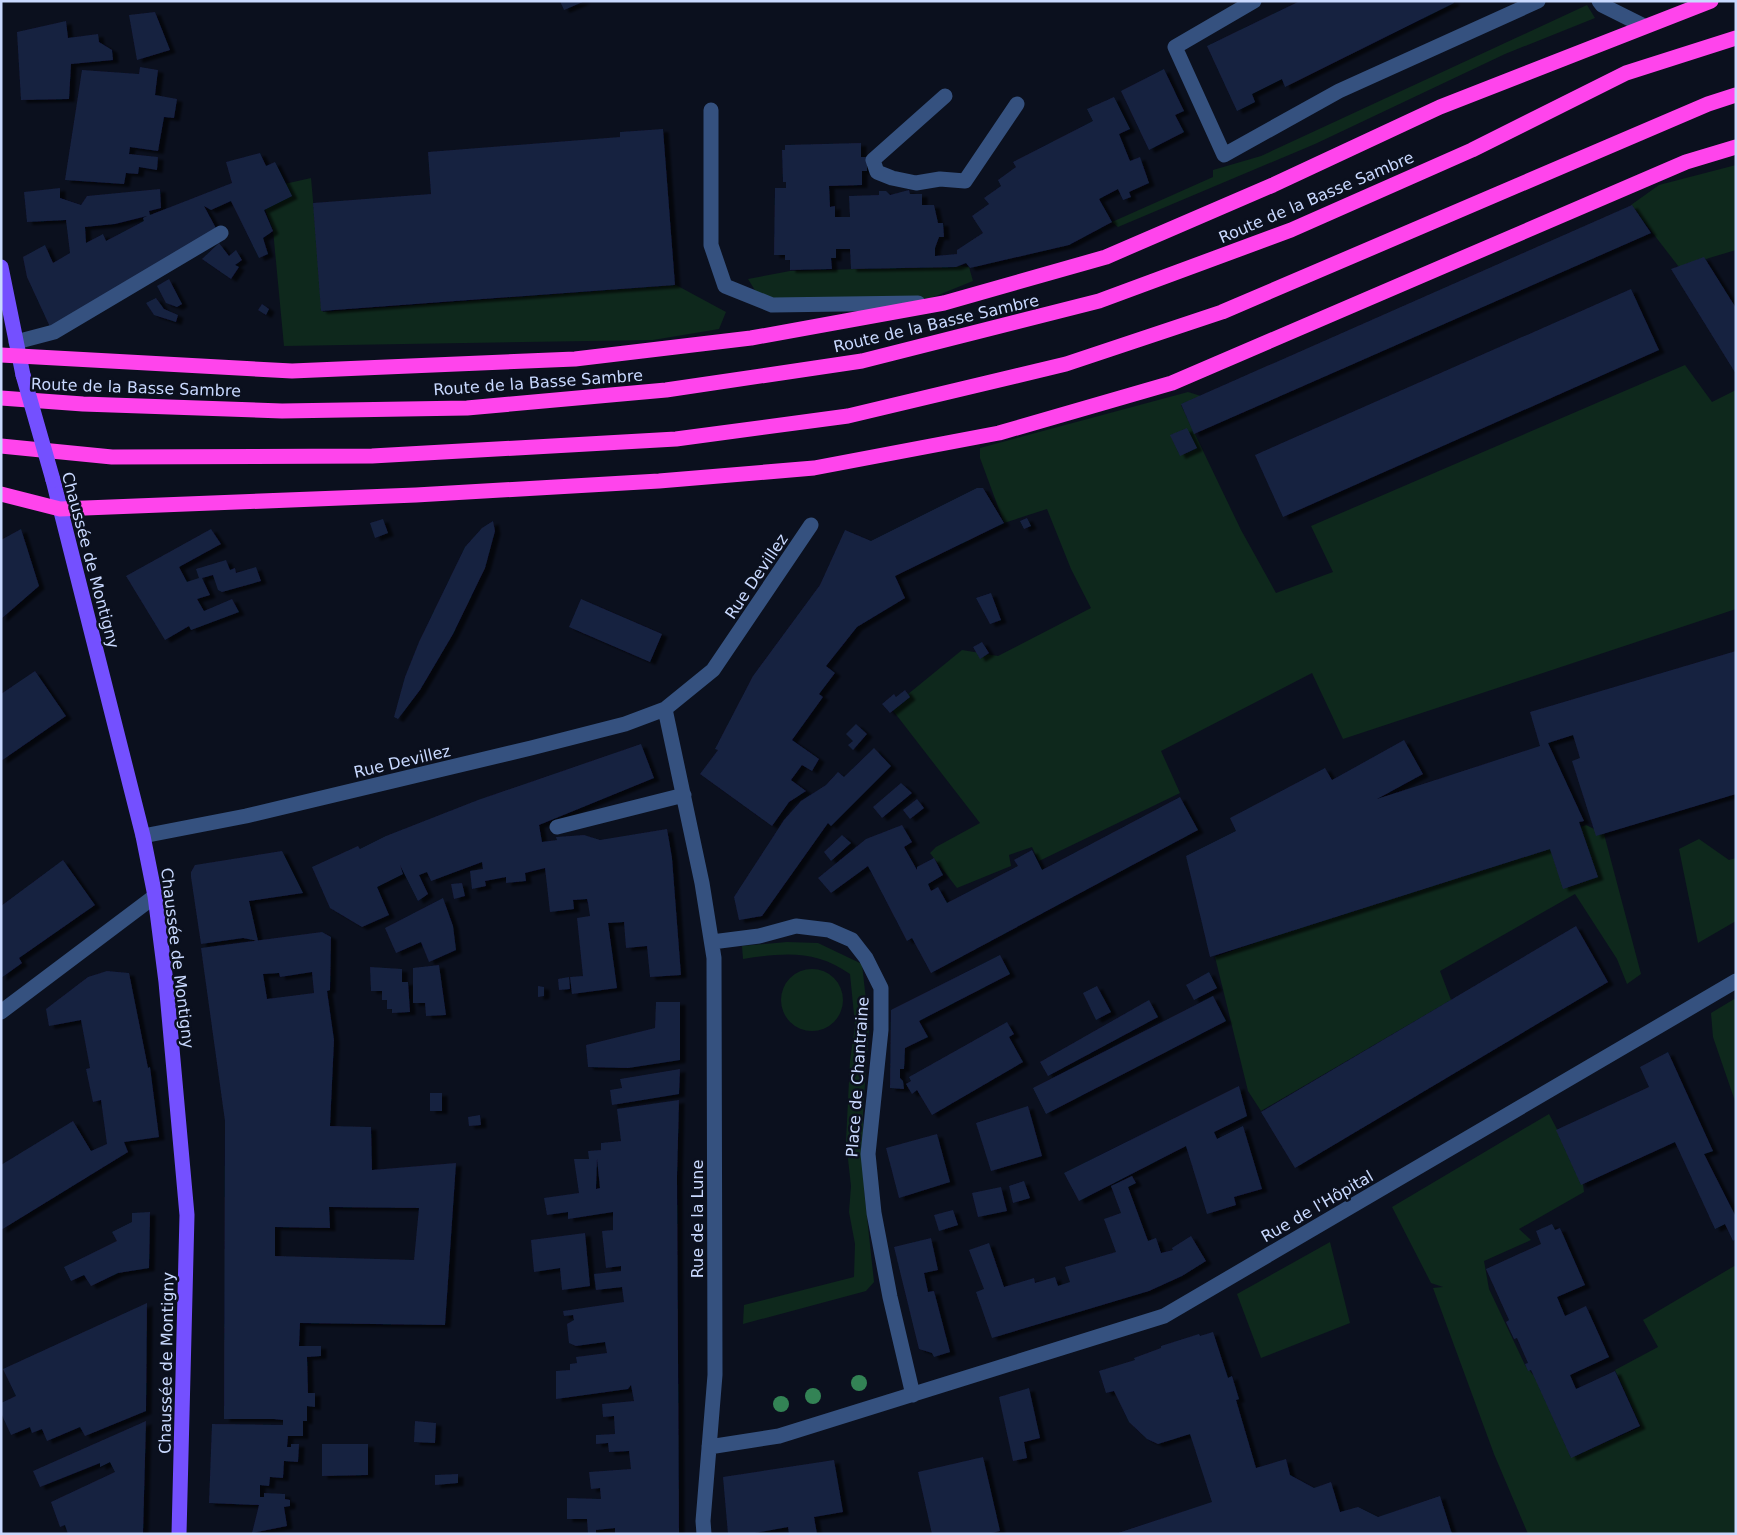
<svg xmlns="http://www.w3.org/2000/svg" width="1737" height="1535" font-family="'DejaVu Sans',sans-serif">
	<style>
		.green { fill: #0e281c }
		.building { fill: #172040; fill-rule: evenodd; filter: url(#shadow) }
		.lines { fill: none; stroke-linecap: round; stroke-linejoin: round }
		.minor { stroke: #35517f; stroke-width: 15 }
		.major { stroke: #7450ff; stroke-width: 15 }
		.highway { stroke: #ff44ec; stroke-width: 15 }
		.major-bridge { stroke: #7450ff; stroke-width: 15 }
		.tree { fill: #338355 }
		.labels { text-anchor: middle; stroke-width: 5; stroke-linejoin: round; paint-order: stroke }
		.street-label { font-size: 16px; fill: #c9d9ff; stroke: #0b101e }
	</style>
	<defs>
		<filter id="shadow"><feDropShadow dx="5.5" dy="3" stdDeviation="1" flood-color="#0009"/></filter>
	</defs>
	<rect width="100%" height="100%" fill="#0b101e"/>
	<!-- green -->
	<path class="green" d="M 1587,5 L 1595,18 L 1505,54 L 1315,144 L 1118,227 L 1112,222 L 1213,177 L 1213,170 L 1261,156 Z
		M 1736,165 L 1736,250 L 1679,267 L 1631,205 L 1659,185 Z
		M 311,178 L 323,312 L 676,285 L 726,312 L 719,329 L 653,340 L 284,346 L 273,230 L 258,190 Z
		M 959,266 L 969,267 L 973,281 L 931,298 L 781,305 L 756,292 L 748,279 L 790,271 Z
		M 1685,365 L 1712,402 L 1736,390 L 1736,609 L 1343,739 L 1312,673 L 1161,751 L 1180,793 L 1039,861 L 1032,847 L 1009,855 L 1011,866 L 957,888 L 930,853 L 936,847 L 980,823 L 891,708 L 962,650 L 998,656 L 1091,608 L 1071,569 L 1047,509 L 1004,523 L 980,458 L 980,448 L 1188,392 L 1201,396 L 1181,405 L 1241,530 L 1276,593 L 1333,572 L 1311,526 Z
		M 1586,825 L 1604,834 L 1641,974 L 1627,984 L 1617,959 L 1575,894 L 1440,971 L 1451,1000 L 1261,1111 L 1248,1091 L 1215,957 Z
		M 1699,839 L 1729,860 L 1736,858 L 1736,921 L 1698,943 L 1679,849 Z
		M 787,942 L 818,943 L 862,964 L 869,1027 L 863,1113 L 864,1189 L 874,1282 L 866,1291 L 743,1324 L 744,1305 L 854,1277 L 855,1244 L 849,1212 L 851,1186 L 846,1141 L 850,1061 L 855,1025 L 850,974 C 815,949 783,953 743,959 L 742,946 Z
		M781 1000a31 31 0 1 1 62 0a31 31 0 1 1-62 0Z
		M 1736,998 L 1736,1104 L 1713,1037 L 1711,1013 Z
		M 1549,1114 L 1582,1177 L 1584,1192 L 1519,1229 L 1531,1240 L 1484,1261 L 1489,1289 L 1525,1365 L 1535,1377 L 1571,1457 L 1641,1427 L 1615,1370 L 1658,1347 L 1643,1320 L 1736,1265 L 1736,1534 L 1528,1534 L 1494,1454 L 1433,1288 L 1443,1287 L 1431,1283 L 1392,1207 Z
		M 1330,1242 L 1350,1323 L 1261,1358 L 1237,1294 Z"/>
	<!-- building -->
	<path class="building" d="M 560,1 L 585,1 L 564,10 Z
		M 1300,1 L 1453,1 L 1454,3 L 1285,87 L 1282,79 L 1252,94 L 1255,102 L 1237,111 L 1207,46 Z
		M 155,12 L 170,50 L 137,60 L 129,15 Z
		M 66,21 L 68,38 L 98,34 L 99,42 L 112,50 L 113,60 L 71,64 L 69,99 L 21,100 L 17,32 Z
		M 140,67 L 158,70 L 155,95 L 177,99 L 174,118 L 164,117 L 158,151 L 130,147 L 129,154 L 158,157 L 157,170 L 139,167 L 138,174 L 126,173 L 124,184 L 65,180 L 82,70 L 139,74 Z
		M 1164,69 L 1184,111 L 1175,115 L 1184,132 L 1149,150 L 1121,91 Z
		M 1114,97 L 1130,129 L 1119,134 L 1130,161 L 1140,157 L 1149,183 L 1129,192 L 1131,197 L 1123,200 L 1118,189 L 1099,199 L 1112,222 L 1069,245 L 970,268 L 966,263 L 956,267 L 851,269 L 850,249 L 836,249 L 836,258 L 831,258 L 832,269 L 790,270 L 790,260 L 785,260 L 785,255 L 774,255 L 775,188 L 786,188 L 786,182 L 783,182 L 782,150 L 785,150 L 785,145 L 861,143 L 861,157 L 867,157 L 867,171 L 862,171 L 862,185 L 829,186 L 830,207 L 835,206 L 835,217 L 850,217 L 849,196 L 879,195 L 879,191 L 886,191 L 890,195 L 909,190 L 910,194 L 922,194 L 922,205 L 934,205 L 938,223 L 943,223 L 944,237 L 939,237 L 935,248 L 935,256 L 957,254 L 957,250 L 983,233 L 972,216 L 989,204 L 984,198 L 1001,186 L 998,180 L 1016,167 L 1013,162 L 1093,121 L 1087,109 Z
		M 663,129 L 675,285 L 321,311 L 313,203 L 431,194 L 428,152 L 620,137 L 620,132 Z
		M 260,153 L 266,166 L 275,162 L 292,196 L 264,210 L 273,231 L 263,238 L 268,254 L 259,258 L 231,201 L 211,210 L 204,206 L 217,230 L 51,329 L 27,277 L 23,257 L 45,245 L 53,263 L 70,253 L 66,220 L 27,222 L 24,192 L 60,188 L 60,198 L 81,205 L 87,196 L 160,189 L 161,208 L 149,211 L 150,215 L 232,183 L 226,162 ZM 147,216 L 143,218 L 144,221 L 106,241 L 103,234 L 86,243 L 85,227 L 115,224 Z
		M 1632,205 L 1651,233 L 1194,434 L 1181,404 Z
		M 219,243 L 229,256 L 236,250 L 242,260 L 235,265 L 239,267 L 231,279 L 202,259 Z
		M 1704,257 L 1736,308 L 1736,374 L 1671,269 Z
		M 169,279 L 182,304 L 177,307 L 166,303 L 157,286 Z
		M 1631,289 L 1659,350 L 1283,517 L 1255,455 Z
		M 156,298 L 164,309 L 178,315 L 176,322 L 154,315 L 146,303 Z
		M 262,304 L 269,309 L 266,315 L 258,310 Z
		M 1187,428 L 1197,448 L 1180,456 L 1170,435 Z
		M 977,488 L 983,488 L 1004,523 L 895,576 L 905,598 L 857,627 L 826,666 L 835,673 L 819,694 L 823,697 L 792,740 L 819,759 L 812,771 L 802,765 L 791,780 L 806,791 L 789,802 L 772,826 L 700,774 L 718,750 L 715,749 L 753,676 L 820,585 L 845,530 L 871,541 Z
		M 1027,518 L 1031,526 L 1024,529 L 1020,521 Z
		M 383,519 L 388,533 L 375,538 L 370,523 Z
		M 493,521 L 495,531 L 485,568 L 453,634 L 420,690 L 398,719 L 394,717 L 405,677 L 419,642 L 465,547 L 482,528 Z
		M 21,529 L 39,586 L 1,619 L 1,540 Z
		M 211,529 L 221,544 L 179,567 L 187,582 L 199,578 L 196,569 L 226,560 L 230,570 L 235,568 L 236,573 L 256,567 L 261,581 L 222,592 L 218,590 L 213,575 L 202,578 L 210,595 L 197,599 L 204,611 L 232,599 L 239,612 L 191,630 L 189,626 L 165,640 L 126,576 Z
		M 991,593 L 1001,620 L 990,624 L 976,598 Z
		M 581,599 L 662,634 L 650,662 L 569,627 Z
		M 982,642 L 989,653 L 980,659 L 973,647 Z
		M 1736,651 L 1736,794 L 1596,836 L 1572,761 L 1580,758 L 1573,735 L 1548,743 L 1584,821 L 1579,822 L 1598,877 L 1563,889 L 1550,849 L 1210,957 L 1186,856 L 1236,831 L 1230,818 L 1325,768 L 1332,780 L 1404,740 L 1423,774 L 1377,799 L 1540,746 L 1530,712 Z
		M 35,671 L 66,716 L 1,761 L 1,694 Z
		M 905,690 L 910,697 L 890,713 L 882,704 L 894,694 L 896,697 Z
		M 856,724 L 867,734 L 853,750 L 848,745 L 853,741 L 846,734 Z
		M 641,744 L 654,778 L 539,825 L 542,842 L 557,840 L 556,837 L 584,835 L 600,840 L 667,829 L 672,858 L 681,975 L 650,977 L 647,946 L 626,948 L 624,922 L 608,923 L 617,988 L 572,994 L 570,977 L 583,976 L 577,918 L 590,916 L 588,903 L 587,899 L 573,900 L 574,909 L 550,912 L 545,868 L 525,873 L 526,881 L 506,883 L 506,877 L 485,881 L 486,886 L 472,889 L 470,871 L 483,869 L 482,862 L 431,881 L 427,872 L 419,875 L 428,894 L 418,901 L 400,865 L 403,874 L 377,887 L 389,915 L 362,927 L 330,908 L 312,867 L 358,846 L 360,849 L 386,836 L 478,800 Z
		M 874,748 L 891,766 L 831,826 L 828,823 L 762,916 L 739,920 L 734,897 L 784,820 L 801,801 L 826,785 L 838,772 L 844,777 Z
		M 901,783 L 912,793 L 882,818 L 873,807 Z
		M 1180,797 L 1198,830 L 931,973 L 912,938 L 907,941 L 868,866 L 831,893 L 818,878 L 866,839 L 902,825 L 912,842 L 904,847 L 917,870 L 917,867 L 934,858 L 943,875 L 928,884 L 931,891 L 938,887 L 947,903 L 1018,866 L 1014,860 L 1032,850 L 1042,870 Z
		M 917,799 L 924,808 L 910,819 L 903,810 Z
		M 842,835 L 851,843 L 831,861 L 824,852 Z
		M 282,851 L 303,893 L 249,901 L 258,941 L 243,938 L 201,944 L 191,877 L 191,872 L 195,865 Z
		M 63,860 L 95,905 L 19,958 L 22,963 L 1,978 L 1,906 Z
		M 462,883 L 465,896 L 454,899 L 451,884 Z
		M 443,898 L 453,926 L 456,950 L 429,962 L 421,942 L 396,953 L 385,928 Z
		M 1576,926 L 1608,982 L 1295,1168 L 1261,1112 Z
		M 322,932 L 331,937 L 330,990 L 327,991 L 334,1040 L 330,1126 L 371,1127 L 372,1170 L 456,1163 L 445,1325 L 300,1323 L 299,1346 L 321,1346 L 321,1356 L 307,1357 L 308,1393 L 315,1393 L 315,1407 L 307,1406 L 307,1421 L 303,1421 L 303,1436 L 288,1436 L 287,1447 L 291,1447 L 291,1444 L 299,1444 L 298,1462 L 284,1461 L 283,1478 L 270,1477 L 269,1486 L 260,1485 L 260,1497 L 264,1497 L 264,1493 L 285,1494 L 285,1499 L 290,1500 L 290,1506 L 284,1507 L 287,1526 L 252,1533 L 259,1505 L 209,1503 L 212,1424 L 283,1425 L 283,1420 L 274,1419 L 224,1419 L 225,1121 L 201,948 ZM 312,972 L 314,993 L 267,999 L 263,974 L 279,973 L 280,977 ZM 329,1207 L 419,1208 L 414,1260 L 275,1256 L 275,1227 L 330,1228 Z
		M 1000,955 L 1010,974 L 919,1021 L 928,1037 L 905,1048 L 904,1069 L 900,1069 L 900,1078 L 903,1081 L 904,1089 L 890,1088 L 891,1010 Z
		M 439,965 L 446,1015 L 426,1016 L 425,1003 L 413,1003 L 413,968 Z
		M 370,967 L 402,969 L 402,982 L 408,982 L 410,1012 L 392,1013 L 392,1009 L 387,1009 L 387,1000 L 382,1000 L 382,991 L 371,991 Z
		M 107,971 L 129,973 L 148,1068 L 150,1067 L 159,1137 L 124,1142 L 128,1152 L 1,1230 L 1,1165 L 73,1121 L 91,1151 L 107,1144 L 101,1100 L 93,1102 L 86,1069 L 90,1068 L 81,1020 L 49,1026 L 46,1009 L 88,977 Z
		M 1209,972 L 1217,988 L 1194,1000 L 1186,985 Z
		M 569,977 L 570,989 L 559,990 L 558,979 Z
		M 538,986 L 544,987 L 544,996 L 538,997 Z
		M 1097,986 L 1111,1012 L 1096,1020 L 1083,993 Z
		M 1213,996 L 1226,1021 L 1046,1114 L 1033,1088 Z
		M 1149,1000 L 1158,1017 L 1048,1076 L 1040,1062 Z
		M 656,1002 L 680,1002 L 680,1060 L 628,1068 L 588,1067 L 586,1045 L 655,1028 Z
		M 1007,1022 L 1014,1034 L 1009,1037 L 1023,1062 L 932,1115 L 917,1090 L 912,1094 L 906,1084 L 911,1081 L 909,1077 Z
		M 1668,1052 L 1713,1151 L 1704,1154 L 1736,1217 L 1736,1239 L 1733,1241 L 1725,1224 L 1715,1229 L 1675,1142 L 1581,1185 L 1556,1130 L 1649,1087 L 1640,1067 Z
		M 680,1069 L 679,1094 L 612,1105 L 610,1090 L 622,1088 L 620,1079 Z
		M 1239,1086 L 1247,1116 L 1214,1132 L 1217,1139 L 1243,1126 L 1262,1189 L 1234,1197 L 1236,1205 L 1207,1214 L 1186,1146 L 1079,1201 L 1064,1173 Z
		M 430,1093 L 442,1093 L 442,1111 L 430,1111 Z
		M 679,1100 L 677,1177 L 679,1534 L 615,1534 L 615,1528 L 596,1530 L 596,1534 L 588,1534 L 587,1519 L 567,1519 L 567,1498 L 601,1499 L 600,1488 L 591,1489 L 589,1472 L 631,1469 L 629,1451 L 609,1452 L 608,1443 L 596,1444 L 596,1435 L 615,1434 L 614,1416 L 603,1417 L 602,1404 L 634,1401 L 631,1385 L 628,1389 L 556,1399 L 556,1371 L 570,1370 L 570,1364 L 577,1363 L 576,1357 L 607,1353 L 605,1342 L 576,1346 L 569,1343 L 567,1324 L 574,1320 L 573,1315 L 564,1316 L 563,1311 L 624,1302 L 622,1287 L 596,1290 L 594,1274 L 621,1271 L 621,1266 L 606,1268 L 602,1231 L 613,1230 L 613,1212 L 568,1219 L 568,1212 L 547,1215 L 544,1198 L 579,1193 L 574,1159 L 589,1159 L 588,1151 L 601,1150 L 601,1143 L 621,1141 L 617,1109 ZM 597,1159 L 600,1188 L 596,1189 Z
		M 1028,1106 L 1042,1156 L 991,1171 L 976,1123 Z
		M 480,1115 L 481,1125 L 469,1126 L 468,1117 Z
		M 937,1134 L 950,1182 L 899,1198 L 886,1148 Z
		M 1132,1176 L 1136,1183 L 1128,1187 L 1148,1241 L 1156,1238 L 1161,1253 L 1173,1250 L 1172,1248 L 1191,1236 L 1206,1261 L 1182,1276 L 1149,1291 L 992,1338 L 976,1292 L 984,1289 L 969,1250 L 989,1243 L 1004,1287 L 1034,1278 L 1035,1283 L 1055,1277 L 1058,1286 L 1070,1282 L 1065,1267 L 1116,1252 L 1104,1219 L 1121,1213 L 1111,1186 Z
		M 1024,1181 L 1030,1198 L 1013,1203 L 1009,1186 Z
		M 1001,1187 L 1007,1211 L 978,1217 L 972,1193 Z
		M 953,1210 L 958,1225 L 939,1231 L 934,1215 Z
		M 150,1212 L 149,1268 L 118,1273 L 91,1286 L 84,1275 L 71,1281 L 64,1267 L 117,1241 L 112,1232 L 132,1222 L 132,1213 Z
		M 1552,1224 L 1555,1230 L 1560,1228 L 1585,1285 L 1557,1297 L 1565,1316 L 1586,1306 L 1609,1357 L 1570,1375 L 1576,1389 L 1615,1371 L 1640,1426 L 1571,1458 L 1531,1370 L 1528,1371 L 1525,1364 L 1528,1363 L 1517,1338 L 1514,1339 L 1506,1322 L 1509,1320 L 1486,1269 L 1541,1244 L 1536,1231 Z
		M 585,1233 L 590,1286 L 562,1290 L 560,1268 L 534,1272 L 531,1240 Z
		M 931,1238 L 938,1270 L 924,1273 L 928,1292 L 934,1291 L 950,1352 L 934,1357 L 932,1353 L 919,1349 L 894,1247 Z
		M 147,1303 L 146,1411 L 85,1436 L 80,1427 L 47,1441 L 42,1429 L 32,1433 L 30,1427 L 11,1435 L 1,1413 L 1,1403 L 16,1396 L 3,1369 Z
		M 1213,1332 L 1228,1378 L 1232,1376 L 1239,1399 L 1236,1400 L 1256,1468 L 1286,1459 L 1290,1475 L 1314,1488 L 1331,1482 L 1340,1512 L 1358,1507 L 1378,1517 L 1440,1496 L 1452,1534 L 1115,1534 L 1212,1502 L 1190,1434 L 1158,1444 L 1147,1439 L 1129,1422 L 1114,1391 L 1106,1393 L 1099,1371 L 1135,1360 L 1134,1358 L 1161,1348 L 1161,1346 L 1199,1334 L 1200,1336 Z
		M 1029,1388 L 1040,1438 L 1024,1442 L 1027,1458 L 1013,1461 L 999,1397 Z
		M 146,1421 L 143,1534 L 68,1534 L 65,1525 L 60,1527 L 51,1502 L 115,1472 L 110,1462 L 100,1467 L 100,1463 L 40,1487 L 33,1471 Z
		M 415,1421 L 436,1423 L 435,1443 L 414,1442 Z
		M 322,1444 L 368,1444 L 368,1475 L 322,1476 Z
		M 983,1457 L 1000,1531 L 987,1534 L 932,1534 L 918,1472 Z
		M 834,1460 L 843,1512 L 814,1517 L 817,1534 L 789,1534 L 788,1527 L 749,1534 L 728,1534 L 723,1477 Z
		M 458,1474 L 458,1483 L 435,1485 L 435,1475 Z"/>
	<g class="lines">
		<!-- minor -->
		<path class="minor" d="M 1254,1 L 1175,47 L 1224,155 L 1339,91 L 1538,1
			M 1599,1 L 1602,5 L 1644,26
			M 945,96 L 873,160 L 877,172 L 892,178 L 916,183 L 940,179 L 965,181 L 1017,104
			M 711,110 L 711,245 L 725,286 L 772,305 L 918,303
			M 16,342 L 54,332 L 221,233
			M 665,709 L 702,883 L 714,958 L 715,1375 L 703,1521 L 704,1534
			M 557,827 L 684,795
			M 143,836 L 246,816 L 531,748 L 625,724 L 665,709 L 713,670 L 811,525
			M 712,942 L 759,936 L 796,926 L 829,930 L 852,940 L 866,958 L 881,988 L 881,1030 L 868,1154 L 874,1213 L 890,1297 L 913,1395
			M 1,1012 L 155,896
			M 709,1447 L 779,1436 L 1164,1316 L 1736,981"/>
		<!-- major -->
		<path class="major" d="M 1,267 L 23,375
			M 53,480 L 143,836 L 155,896 L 166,982 L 187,1215 L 179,1534"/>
		<!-- highway -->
		<path class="highway" d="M 1,355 L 292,371 L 575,359 L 751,338 L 944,303 L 1106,257 L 1273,185 L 1440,107 L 1711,1
			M 1,398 L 83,404 L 282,411 L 467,408 L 666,390 L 862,361 L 1099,301 L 1291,230 L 1472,150 L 1626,73 L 1736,38
			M 1,446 L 112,457 L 372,456 L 676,439 L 848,416 L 1066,364 L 1222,312 L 1708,104 L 1736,95
			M 1,494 L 60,509 L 416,495 L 659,481 L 814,468 L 999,433 L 1172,383 L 1686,162 L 1736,147"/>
		<!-- major-bridge -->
		<path class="major-bridge" d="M 23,375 L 53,480"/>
	</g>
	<!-- trees -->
	<g class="tree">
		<circle cx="859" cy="1383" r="8"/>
		<circle cx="813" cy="1396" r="8"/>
		<circle cx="781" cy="1404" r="8"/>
	</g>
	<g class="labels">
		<!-- street labels -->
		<g class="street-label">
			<text transform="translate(1316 197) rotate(-23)" y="6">Route de la Basse Sambre</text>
			<text transform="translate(936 323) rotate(-13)" y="6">Route de la Basse Sambre</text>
			<text transform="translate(538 382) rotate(-4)" y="6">Route de la Basse Sambre</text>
			<text transform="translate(136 387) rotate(2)" y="6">Route de la Basse Sambre</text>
			<text transform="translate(91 560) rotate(75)" y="6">Chaussée de Montigny</text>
			<text transform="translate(756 576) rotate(-56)" y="6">Rue Devillez</text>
			<text transform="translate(402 761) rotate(-13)" y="6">Rue Devillez</text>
			<text transform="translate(178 958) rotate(83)" y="6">Chaussée de Montigny</text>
			<text transform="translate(857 1077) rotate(-86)" y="6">Place de Chantraine</text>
			<text transform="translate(1317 1206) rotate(-30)" y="6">Rue de l'Hôpital</text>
			<text transform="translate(697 1219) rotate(-90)" y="6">Rue de la Lune</text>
			<text transform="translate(166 1363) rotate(-89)" y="6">Chaussée de Montigny</text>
		</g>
	</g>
	<!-- border -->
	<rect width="1737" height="1535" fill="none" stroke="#c9d9ff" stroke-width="5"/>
</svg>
